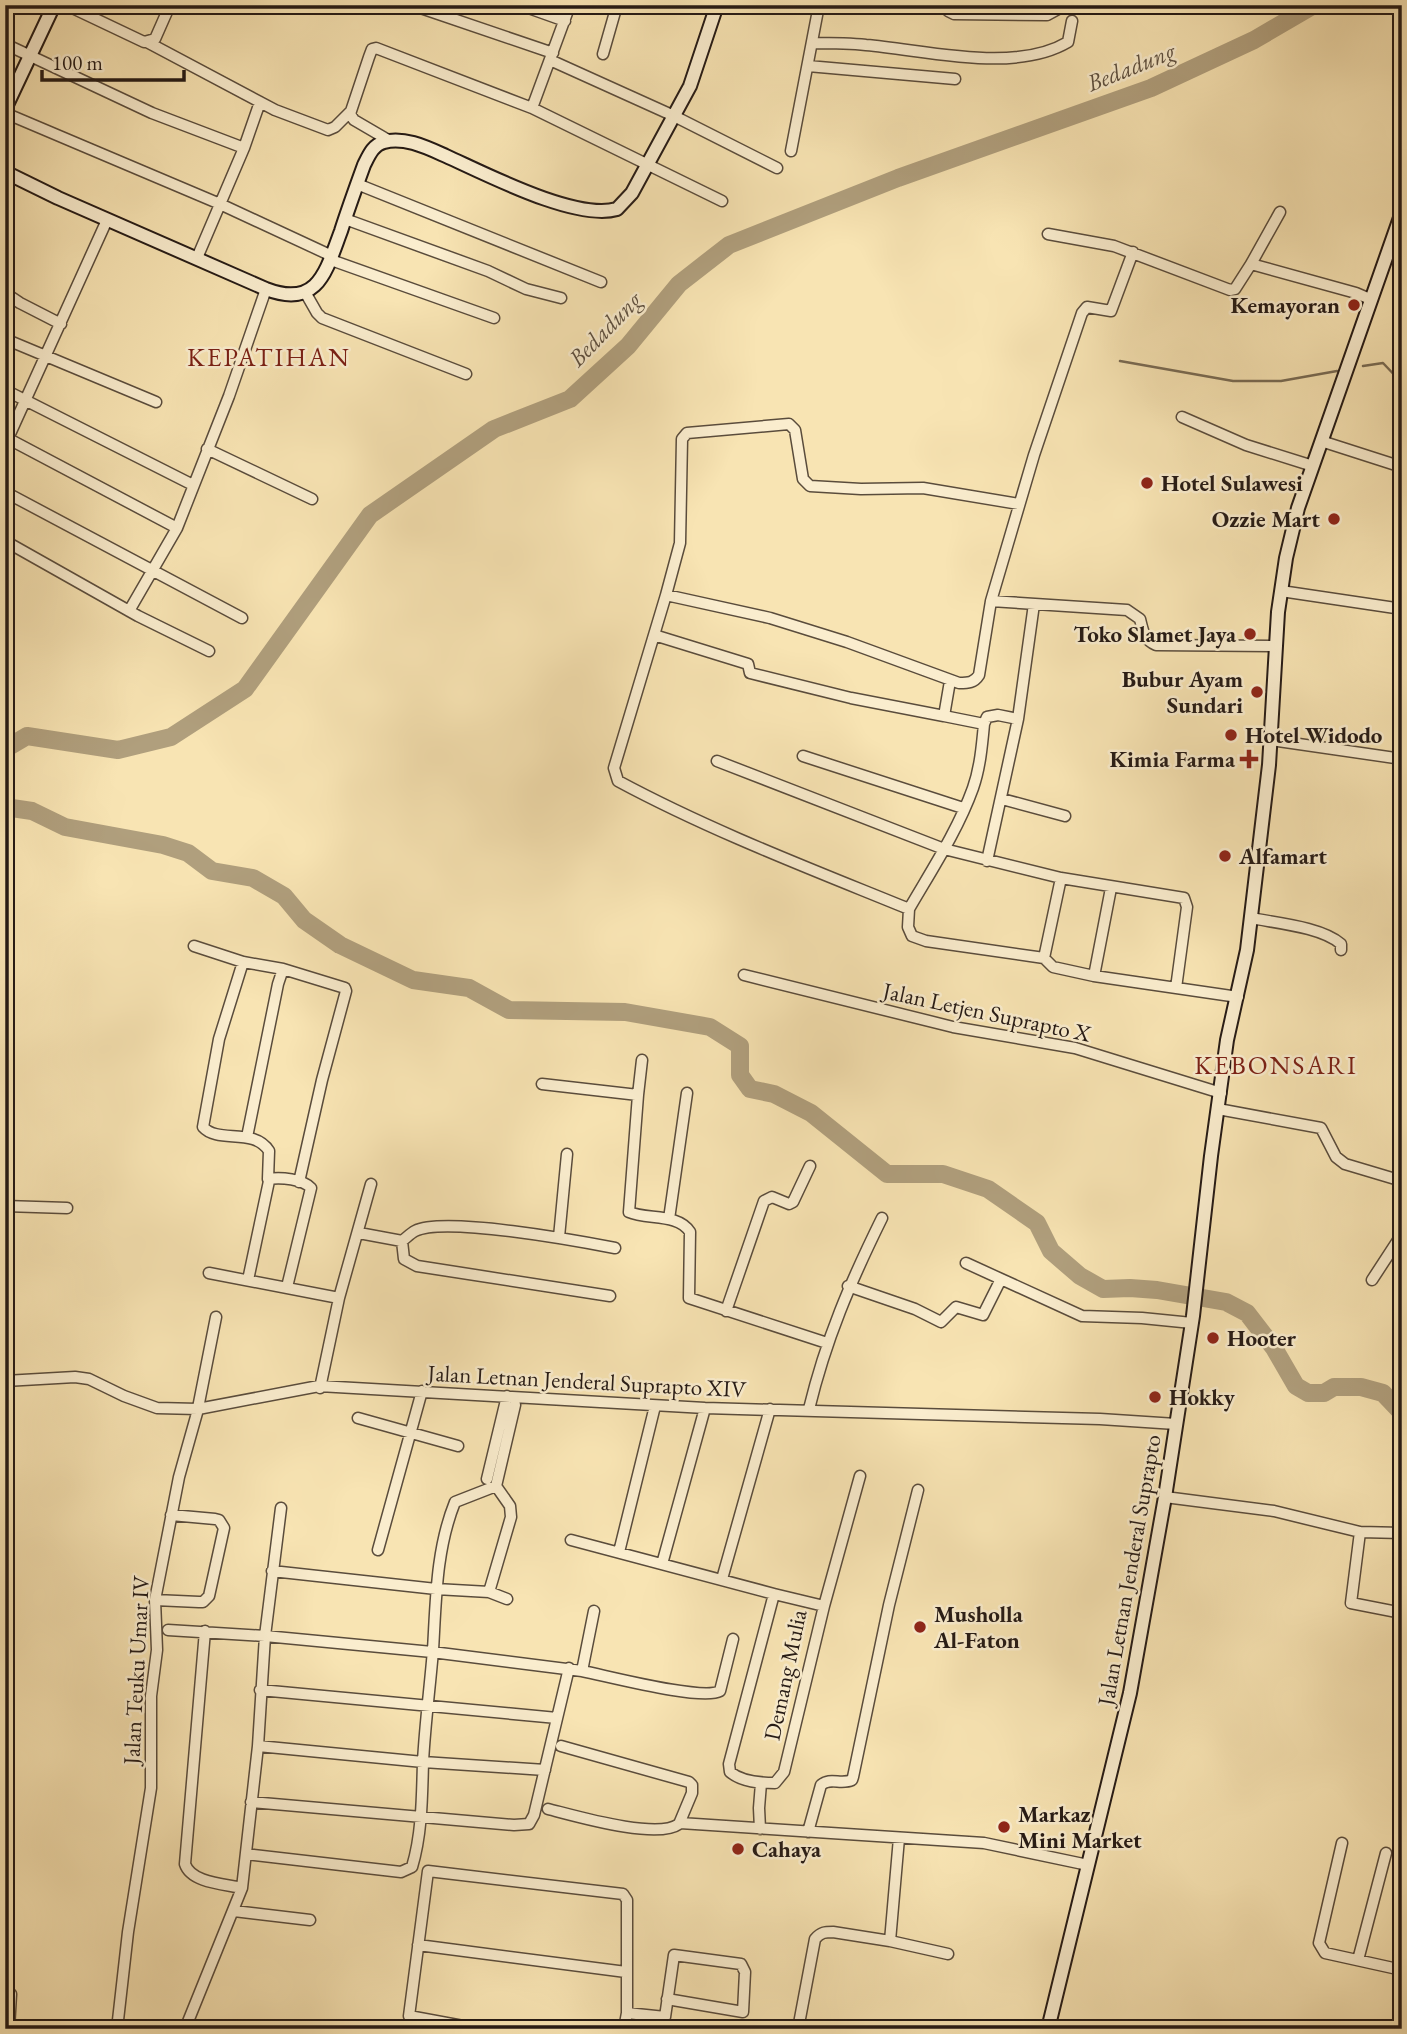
<svg xmlns="http://www.w3.org/2000/svg" width="1407" height="2034" font-family="'EB Garamond',serif">
	<style>
		.lines { fill: none; stroke-linecap: round; stroke-linejoin: round }
		.stream { stroke: #786a53; stroke-width: 2.5 }
		.river { stroke: #b09f7d; stroke-width: 18 }
		.street-casing { stroke: #5a4c3c; stroke-width: 13 }
		.secondary-casing { stroke: #251a15; stroke-width: 16 }
		.street { stroke: #faedce; stroke-width: 10 }
		.secondary { stroke: #faedce; stroke-width: 12 }
		.poi-dot { fill: #8f2418; stroke: #faedce; stroke-width: 2.5 }
		.labels { text-anchor: middle; stroke-width: 5; stroke-linejoin: round; paint-order: stroke }
		.poi-label { font-size: 23px; font-weight: bold; fill: #251a15; stroke: #faedce; text-anchor: start }
		.street-label { font-size: 23px; fill: #251a15; stroke: #faedce }
		.water-label { font-size: 24px; font-style: italic; fill: #5d4f3f; stroke: #faedce }
		.quarter-label { font-size: 26px; letter-spacing: 2px; fill: #7a1f14; stroke: #faedce }
	</style>
	<rect width="100%" height="100%" fill="#f8e4b3"/>
	<filter id="stains"><feTurbulence type="fractalNoise" baseFrequency=".00286" numOctaves="4"/><feColorMatrix values="0 0 0 0 .2 0 0 0 0 .09 0 0 0 0 .02 0 0 0 .5 -.17"/></filter>
	<radialGradient id="worn" r=".72"><stop offset=".6" stop-color="#630" stop-opacity="0"/><stop offset="1" stop-color="#630" stop-opacity=".3"/></radialGradient>
	<g class="lines">
		<!-- stream -->
		<path class="stream" d="M 1120,361 L 1233,381 L 1281,381 L 1337,371
			M 1363,366 L 1383,363 L 1402,383"/>
		<!-- river -->
		<path class="river" d="M 5,749 L 27,736 L 118,750 L 171,737 L 245,689 L 370,515 L 494,429 L 570,399 L 628,346 L 679,284 L 729,245 L 898,178 L 1151,88 L 1254,40 L 1314,5
			M 5,807 L 32,811 L 65,827 L 163,845 L 188,853 L 212,871 L 253,878 L 284,896 L 304,920 L 340,945 L 413,980 L 469,988 L 509,1010 L 625,1012 L 710,1027 L 740,1046 L 740,1075 L 750,1089 L 774,1094 L 811,1113 L 887,1174 L 943,1174 L 988,1189 L 1037,1223 L 1051,1251 L 1080,1276 L 1103,1289 L 1130,1288 L 1157,1290 L 1226,1302 L 1247,1313 L 1274,1348 L 1296,1386 L 1308,1393 L 1324,1393 L 1334,1387 L 1361,1387 L 1383,1393 L 1402,1413"/>
		<!-- street casing -->
		<g class="street-casing">
			<path id="street" d="M 66,5 L 144,42 L 155,39 L 170,5
				M 412,5 L 553,53
				M 520,5 L 565,21
				M 946,5 L 948,11 L 954,14 L 1047,15 L 1058,9 L 1061,5
				M 147,42 L 275,110 L 328,130 L 335,127 L 351,111
				M 812,43 C 830,43 848,43 866,45 C 926,50 1014,74 1068,42 L 1072,21
				M 5,44 L 152,113 L 244,148
				M 603,54 L 617,5
				M 550,60 L 674,116 L 777,168
				M 808,66 L 955,79
				M 532,108 L 570,5
				M 5,113 L 220,204 L 332,256
				M 390,141 L 354,120 L 350,114 L 369,57 L 372,49 L 376,48 L 532,108 L 722,201
				M 791,151 L 819,5
				M 357,184 L 601,282
				M 345,219 L 488,271 L 526,289 L 561,298
				M 1048,234 L 1114,246 L 1230,290 L 1235,289 L 1251,264 L 1356,293 L 1370,299
				M 197,258 L 244,148 L 260,102
				M 331,260 L 494,318
				M 1251,264 L 1280,212
				M 305,292 L 317,313 L 322,318 L 466,374
				M 5,293 L 20,303 L 61,324
				M 5,339 L 156,402
				M 5,390 L 193,485
				M 1182,417 L 1246,445 L 1313,466
				M 5,437 L 177,528
				M 1321,441 L 1402,467
				M 5,445 L 107,220
				M 207,449 L 312,499
				M 5,492 L 242,618
				M 5,541 L 138,616 L 209,651
				M 1281,591 L 1402,609
				M 666,595 L 680,543 L 682,439 L 687,433 L 789,424 L 795,430 L 803,479 L 810,486 L 861,489 L 923,488 L 1019,504
				M 991,601 L 1034,455 L 1082,313 L 1087,307 L 1111,311 L 1133,252
				M 129,611 L 177,528 L 229,396 L 266,289
				M 654,635 L 748,664 L 750,673 L 851,698 L 944,716 L 950,681
				M 944,716 L 984,724
				M 1271,740 L 1402,759
				M 803,756 L 963,808
				M 717,761 L 944,849 L 1061,878 L 1184,898 L 1187,907 L 1176,988
				M 1002,799 L 1065,816
				M 987,861 L 1018,719 L 1034,604
				M 909,909 C 931,871 958,830 973,788 C 980,768 982,746 984,724 L 987,717 L 998,715 L 1018,719
				M 1251,918 C 1276,923 1322,927 1341,944 L 1341,950
				M 194,946 L 243,962 L 283,969 L 345,988 L 346,991 L 322,1080 L 299,1182
				M 1044,958 L 1061,878
				M 243,962 L 219,1039 L 203,1127 C 218,1144 254,1127 269,1151 L 268,1179
				M 744,975 L 953,1027 L 1075,1048 L 1221,1093
				M 1094,976 L 1111,888
				M 1238,997 L 1094,976 L 1053,967 L 1044,958 L 926,941 L 912,936 L 908,927 L 909,909 C 811,869 711,831 618,781 L 614,768 L 666,595 L 770,618 L 847,642 L 959,683 C 968,683 974,683 979,675 L 991,601 L 1127,610 L 1140,619 C 1143,631 1144,640 1156,645 L 1276,646
				M 542,1084 L 638,1095 L 629,1212 C 647,1220 678,1213 690,1232 L 689,1298 L 827,1343
				M 638,1095 L 642,1060
				M 1218,1109 L 1321,1128 L 1336,1157 L 1345,1164 L 1402,1181
				M 247,1137 L 278,984 L 283,969
				M 5,1206 L 67,1208
				M 669,1219 L 687,1093
				M 359,1233 L 402,1241 C 406,1238 411,1233 415,1231 C 444,1216 579,1241 615,1248
				M 559,1237 L 567,1154
				M 402,1241 L 404,1259 L 417,1266 L 610,1296
				M 966,1263 L 1001,1279
				M 209,1273 L 339,1298
				M 248,1280 L 269,1181 L 268,1179 C 281,1177 303,1179 311,1188 L 287,1287
				M 1372,1280 L 1402,1234
				M 848,1286 L 915,1309 L 941,1322 L 956,1307 L 983,1315 L 1001,1279 L 1082,1316 L 1142,1318 L 1192,1323
				M 726,1311 L 764,1201 L 772,1197 L 789,1204 L 793,1202 L 810,1166
				M 5,1381 L 75,1377 L 89,1379 L 124,1396 L 157,1408 L 198,1409 L 319,1386 L 705,1408 L 1100,1419 L 1176,1424
				M 320,1388 L 339,1298 L 371,1184
				M 809,1409 C 826,1339 850,1283 882,1218
				M 358,1418 L 458,1446
				M 487,1479 L 507,1396
				M 1165,1497 L 1274,1511 L 1360,1532 L 1402,1533
				M 1360,1532 L 1351,1603 L 1402,1613
				M 571,1540 L 774,1594
				M 378,1550 L 422,1391
				M 619,1552 L 655,1406
				M 662,1564 L 705,1408
				M 272,1571 L 436,1589 L 489,1592 L 507,1599
				M 722,1579 L 770,1409
				M 489,1592 L 511,1517 L 510,1506 L 496,1486
				M 774,1594 L 824,1606 L 784,1772 L 775,1783 C 760,1783 742,1782 730,1772 L 729,1764 Z
				M 155,1600 L 199,1602 L 203,1602 L 209,1596 L 224,1528 L 219,1520 L 215,1519 L 171,1515
				M 824,1606 L 860,1476
				M 594,1611 L 582,1671 C 608,1676 702,1701 720,1691 L 733,1639
				M 168,1630 L 265,1636 L 432,1652 L 582,1671
				M 205,1631 L 185,1864 C 191,1883 225,1884 242,1888
				M 260,1690 L 557,1718
				M 258,1746 L 423,1762 L 545,1770
				M 251,1802 L 514,1825 L 529,1824 L 534,1815 L 569,1668
				M 548,1809 C 576,1816 657,1840 679,1824 L 692,1793 L 692,1785 L 689,1782 L 561,1746
				M 680,1823 L 984,1843 L 1088,1865
				M 760,1829 L 759,1808 L 761,1783
				M 808,1832 L 821,1785 C 830,1777 841,1785 852,1780 L 853,1777 L 889,1605 L 918,1490
				M 1342,1843 L 1319,1943 L 1325,1953 L 1402,1970
				M 246,1854 L 401,1872 L 412,1867 C 422,1834 422,1797 423,1762 C 425,1724 430,1687 433,1650 C 436,1600 436,1549 455,1502 L 496,1486 L 515,1405
				M 234,1911 L 310,1920
				M 890,1941 L 948,1954
				M 418,1945 L 626,1972
				M 1358,1960 L 1386,1853
				M 627,2013 L 665,2017 L 674,1955 L 741,1964 L 745,1972 L 743,2012 L 667,1999
				M 9,2029 L 11,1994
				M 117,2029 L 128,1932 L 151,1788 L 151,1696 L 157,1650 L 155,1600 L 179,1477 L 197,1413 L 216,1317
				M 185,2029 L 242,1888 L 258,1746 L 265,1636 L 281,1508
				M 479,2029 L 409,2016 L 428,1871 L 623,1894 L 627,1900 L 627,2013 L 624,2029
				M 798,2029 L 815,1939 C 821,1932 825,1932 833,1932 L 890,1941 L 899,1838"/>
		</g>
		<!-- secondary casing -->
		<g class="secondary-casing">
			<path id="secondary" d="M 5,109 L 54,5
				M 5,172 L 58,198 L 266,289 C 318,309 326,271 341,231 C 348,209 356,187 364,165 C 369,155 373,145 384,142 C 404,136 428,148 446,156 C 486,174 576,221 617,209 L 632,193 L 690,86 L 717,5
				M 1048,2029 L 1130,1693 L 1165,1497 L 1193,1316 L 1211,1156 L 1227,1040 L 1247,950 L 1269,765 L 1278,612 L 1286,558 L 1298,508 L 1402,212"/>
		</g>
		<!-- street -->
		<use href="#street" class="street"/>
		<!-- secondary -->
		<use href="#secondary" class="secondary"/>
	</g>
	<!-- markers -->
	<g class="poi-dot">
		<circle cx="1354" cy="305" r="7"/>
		<circle cx="1147" cy="483" r="7"/>
		<circle cx="1334" cy="519" r="7"/>
		<circle cx="1250" cy="634" r="7"/>
		<circle cx="1257" cy="692" r="7"/>
		<circle cx="1231" cy="735" r="7"/>
		<path d="M1245.5 748.5h7v7h7v7h-7v7h-7v-7h-7v-7h7z"/>
		<circle cx="1225" cy="856" r="7"/>
		<circle cx="1213" cy="1338" r="7"/>
		<circle cx="1155" cy="1397" r="7"/>
		<circle cx="920" cy="1627" r="7"/>
		<circle cx="1004" cy="1827" r="7"/>
		<circle cx="738" cy="1849" r="7"/>
	</g>
	<g class="labels">
		<!-- poi labels -->
		<g class="poi-label">
			<text x="1340" y="313" text-anchor="end">Kemayoran</text>
			<text x="1161" y="491">Hotel Sulawesi</text>
			<text x="1320" y="527" text-anchor="end">Ozzie Mart</text>
			<text x="1236" y="642" text-anchor="end">Toko Slamet Jaya</text>
			<text x="1243" y="687" text-anchor="end">Bubur Ayam<tspan x="1243" dy="26">Sundari</tspan></text>
			<text x="1245" y="743">Hotel Widodo</text>
			<text x="1235" y="767" text-anchor="end">Kimia Farma</text>
			<text x="1239" y="864">Alfamart</text>
			<text x="1227" y="1346">Hooter</text>
			<text x="1169" y="1405">Hokky</text>
			<text x="934" y="1622">Musholla<tspan x="934" dy="26">Al-Faton</tspan></text>
			<text x="1018" y="1822">Markaz<tspan x="1018" dy="26">Mini Market</tspan></text>
			<text x="752" y="1857">Cahaya</text>
		</g>
		<!-- street labels -->
		<g class="street-label">
			<text transform="translate(987 1012) rotate(12)" y="8">Jalan Letjen Suprapto X</text>
			<text transform="translate(587 1381) rotate(3)" y="8">Jalan Letnan Jenderal Suprapto XIV</text>
			<text transform="translate(1129 1570) rotate(-80)" y="8">Jalan Letnan Jenderal Suprapto</text>
			<text transform="translate(136 1670) rotate(-87)" y="8">Jalan Teuku Umar IV</text>
			<text transform="translate(785 1675) rotate(-78)" y="8">Demang Mulia</text>
		</g>
		<!-- water labels -->
		<g class="water-label">
			<text transform="translate(1131 67) rotate(-22)" y="8">Bedadung</text>
			<text transform="translate(605 329) rotate(-46)" y="8">Bedadung</text>
		</g>
		<!-- quarter labels -->
		<g class="quarter-label">
			<text x="269" y="366">KEPATIHAN</text>
			<text x="1276" y="1074">KEBONSARI</text>
		</g>
	</g>
	<!-- margin -->
	<rect width="1407" height="2034" fill="none" stroke="#f8e4b3" stroke-width="28"/>
	<rect x="7" y="7" width="1393" height="2020" fill="none" stroke="#251a15" stroke-width="3.5"/>
	<rect x="14" y="14" width="1379" height="2006" fill="none" stroke="#251a15" stroke-width="2"/>
	<!-- scale -->
	<path d="M42 70v10h142v-10" fill="none" stroke="#251a15" stroke-width="3.5"/>
	<text x="52" y="70" font-size="21" fill="#251a15" stroke="#faedce" stroke-width="5" paint-order="stroke">100 m</text>
	<rect width="100%" height="100%" filter="url(#stains)"/>
	<rect width="100%" height="100%" fill="url(#worn)"/>
</svg>
